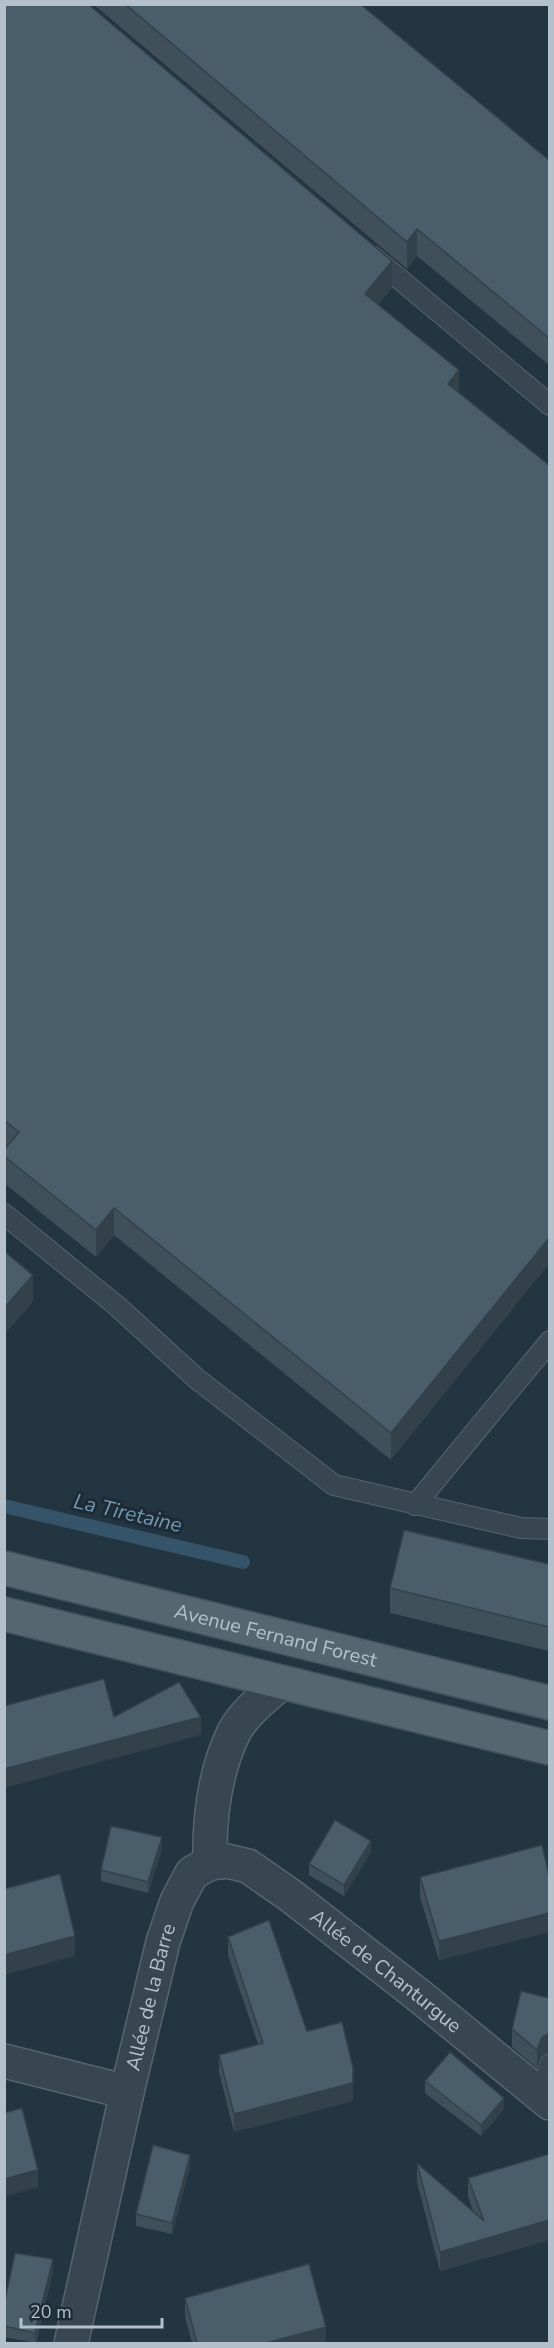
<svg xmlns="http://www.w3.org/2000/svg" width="554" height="2348" font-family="'Nunito Sans',sans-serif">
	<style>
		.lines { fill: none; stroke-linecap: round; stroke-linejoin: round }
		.stream { stroke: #365469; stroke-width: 14 }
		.service-casing { stroke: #56646e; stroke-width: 22 }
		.minor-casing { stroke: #56646e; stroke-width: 36 }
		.primary-casing { stroke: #44525d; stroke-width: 36 }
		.service { stroke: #384651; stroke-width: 20 }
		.minor { stroke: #384651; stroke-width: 33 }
		.primary { stroke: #566671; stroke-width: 33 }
		.wall { fill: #3f505b }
		.shaded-wall { fill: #33414a }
		.building { fill: #495d6a; stroke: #33414a; stroke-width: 1.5 }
		.labels { text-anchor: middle; stroke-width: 6; stroke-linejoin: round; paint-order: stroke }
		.street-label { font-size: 20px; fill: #b4c1cb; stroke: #1d2b36 }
		.water-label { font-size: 21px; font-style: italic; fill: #7297b0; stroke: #1d2b36 }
	</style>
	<rect width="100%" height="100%" fill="#233541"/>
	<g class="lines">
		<!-- stream -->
		<path class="stream" d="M 4,1506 L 243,1562"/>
		<!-- service casing -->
		<g class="service-casing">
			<path id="service" d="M 372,256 L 550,405
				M 4,1214 L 117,1306 L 197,1379 L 334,1485 L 521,1528 L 550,1529
				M 415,1505 L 550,1341
				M 541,2097 L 550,2064"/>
		</g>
		<!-- minor casing -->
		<g class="minor-casing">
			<g id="minor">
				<path id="s1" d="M 210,1863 L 227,1861 L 248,1866 L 291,1896 L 417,1994 L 550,2103"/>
				<path d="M 4,2061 L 127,2092"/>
				<path id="s2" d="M 71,2344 L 127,2092 L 163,1942 L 177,1901 L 192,1873 L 210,1863 C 209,1819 214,1773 234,1732 C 244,1713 265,1697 281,1683"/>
			</g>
		</g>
		<!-- primary casing -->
		<g class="primary-casing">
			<g id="primary">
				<path id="s3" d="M 4,1568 L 550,1703"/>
				<path d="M 4,1614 L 550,1748"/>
			</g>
		</g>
		<!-- service -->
		<use href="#service" class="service"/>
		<!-- minor -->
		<use href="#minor" class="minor"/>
		<!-- primary -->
		<use href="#primary" class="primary"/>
	</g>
	<!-- wall -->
	<path class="wall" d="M 4,4 L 392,288 L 378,305 L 459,370 L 391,1460 L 114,1235 L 96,1257 L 4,1183 L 4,1150 L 6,1148 L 4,1147 Z
		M 93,4 L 360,4 L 549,160 L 549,365 L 417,256 L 407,269 Z
		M 549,1564 L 549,1651 L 390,1613 L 390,1588 Z
		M 162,1849 L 148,1893 L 101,1881 L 101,1870 Z
		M 371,1852 L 344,1896 L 309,1875 L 309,1864 Z
		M 549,1875 L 549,1932 L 439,1960 L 420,1897 L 420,1877 Z
		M 228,1937 L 307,2031 L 353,2101 L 234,2132 L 219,2072 L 219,2055 L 258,2044 L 228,1955 Z
		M 549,1998 L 549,2053 L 548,2052 L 542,2055 L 537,2068 L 512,2047 L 512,2029 Z
		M 425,2081 L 504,2109 L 481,2136 L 425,2093 Z
		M 549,2154 L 549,2240 L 440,2271 L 417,2182 L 417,2163 L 473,2211 L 468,2197 L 468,2178 Z
		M 190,2167 L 172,2234 L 136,2226 L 136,2214 Z
		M 53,2271 L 36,2343 L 4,2337 L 4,2305 Z
		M 185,2298 L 326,2343 L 192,2343 L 185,2317 Z"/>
	<!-- shaded-wall -->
	<path class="shaded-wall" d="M 417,229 L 417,256 L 407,269 L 407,242 Z
		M 392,261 L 392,288 L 365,321 L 365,294 Z
		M 459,370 L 459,397 L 448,384 Z
		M 114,1208 L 114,1235 L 96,1257 L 96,1230 Z
		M 549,1238 L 549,1264 L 391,1460 L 391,1433 Z
		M 33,1275 L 33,1302 L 4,1335 L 4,1308 Z
		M 201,1717 L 201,1735 L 4,1788 L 4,1769 Z
		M 162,1837 L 162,1849 L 148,1893 L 148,1882 Z
		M 371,1841 L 371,1852 L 344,1896 L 344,1885 Z
		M 549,1913 L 549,1932 L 439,1960 L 439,1941 Z
		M 75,1936 L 75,1956 L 4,1975 L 4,1955 Z
		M 548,2034 L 548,2052 L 542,2055 L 537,2068 L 537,2050 L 542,2037 Z
		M 353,2083 L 353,2101 L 234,2132 L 234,2114 Z
		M 504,2098 L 504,2109 L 481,2136 L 481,2125 Z
		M 190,2155 L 190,2167 L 172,2234 L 172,2223 Z
		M 38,2170 L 38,2187 L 4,2197 L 4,2179 Z
		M 549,2220 L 549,2240 L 440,2271 L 440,2252 Z
		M 53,2259 L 53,2271 L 35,2343 L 35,2333 Z
		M 326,2327 L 326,2343 L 266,2343 Z"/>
	<!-- building -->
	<path class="building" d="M 4,4 L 88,4 L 392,261 L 365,294 L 459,370 L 448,384 L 549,465 L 549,1238 L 391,1433 L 114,1208 L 96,1230 L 4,1156 L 4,1150 L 19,1132 L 4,1120 Z
		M 125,4 L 360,4 L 549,160 L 549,338 L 417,229 L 407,242 Z
		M 4,1251 L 33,1275 L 4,1308 Z
		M 404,1530 L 549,1564 L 549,1627 L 390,1588 Z
		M 104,1679 L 114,1717 L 179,1682 L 201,1717 L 4,1769 L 4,1706 Z
		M 335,1820 L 371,1841 L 344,1885 L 309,1864 Z
		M 111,1826 L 162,1837 L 148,1882 L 101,1870 Z
		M 542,1845 L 549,1875 L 549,1913 L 439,1941 L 420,1877 Z
		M 60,1874 L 75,1936 L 4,1955 L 4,1889 Z
		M 269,1920 L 307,2031 L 342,2022 L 353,2067 L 353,2083 L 234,2114 L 219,2055 L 263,2043 L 228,1937 Z
		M 521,1991 L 549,1998 L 549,2035 L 548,2034 L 542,2037 L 537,2050 L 512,2029 Z
		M 450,2052 L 504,2098 L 481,2125 L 425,2081 Z
		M 22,2108 L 38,2170 L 4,2179 L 4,2113 Z
		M 153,2145 L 190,2155 L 172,2223 L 136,2214 Z
		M 549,2154 L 549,2220 L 440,2252 L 417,2163 L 484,2221 L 468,2178 Z
		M 15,2253 L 53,2259 L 35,2333 L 4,2326 L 4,2305 Z
		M 309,2264 L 326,2327 L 266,2343 L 197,2343 L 185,2298 Z"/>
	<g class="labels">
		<!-- street labels -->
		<g class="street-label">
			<text dy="7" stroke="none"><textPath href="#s3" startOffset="280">Avenue Fernand Forest</textPath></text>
			<text dy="7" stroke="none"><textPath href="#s1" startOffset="212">Allée de Chanturgue</textPath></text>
			<text dy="7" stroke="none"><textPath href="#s2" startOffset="356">Allée de la Barre</textPath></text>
		</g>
		<!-- water labels -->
		<g class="water-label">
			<text transform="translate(128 1513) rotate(13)" y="7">La Tiretaine</text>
		</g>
	</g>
	<!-- border -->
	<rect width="554" height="2348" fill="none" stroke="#b4c1cb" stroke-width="12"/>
	<!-- scale -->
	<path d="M21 2318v9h141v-9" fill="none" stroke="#b4c1cb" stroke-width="3"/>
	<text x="30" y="2318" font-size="18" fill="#b4c1cb" stroke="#1d2b36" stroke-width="4.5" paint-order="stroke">20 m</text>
</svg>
